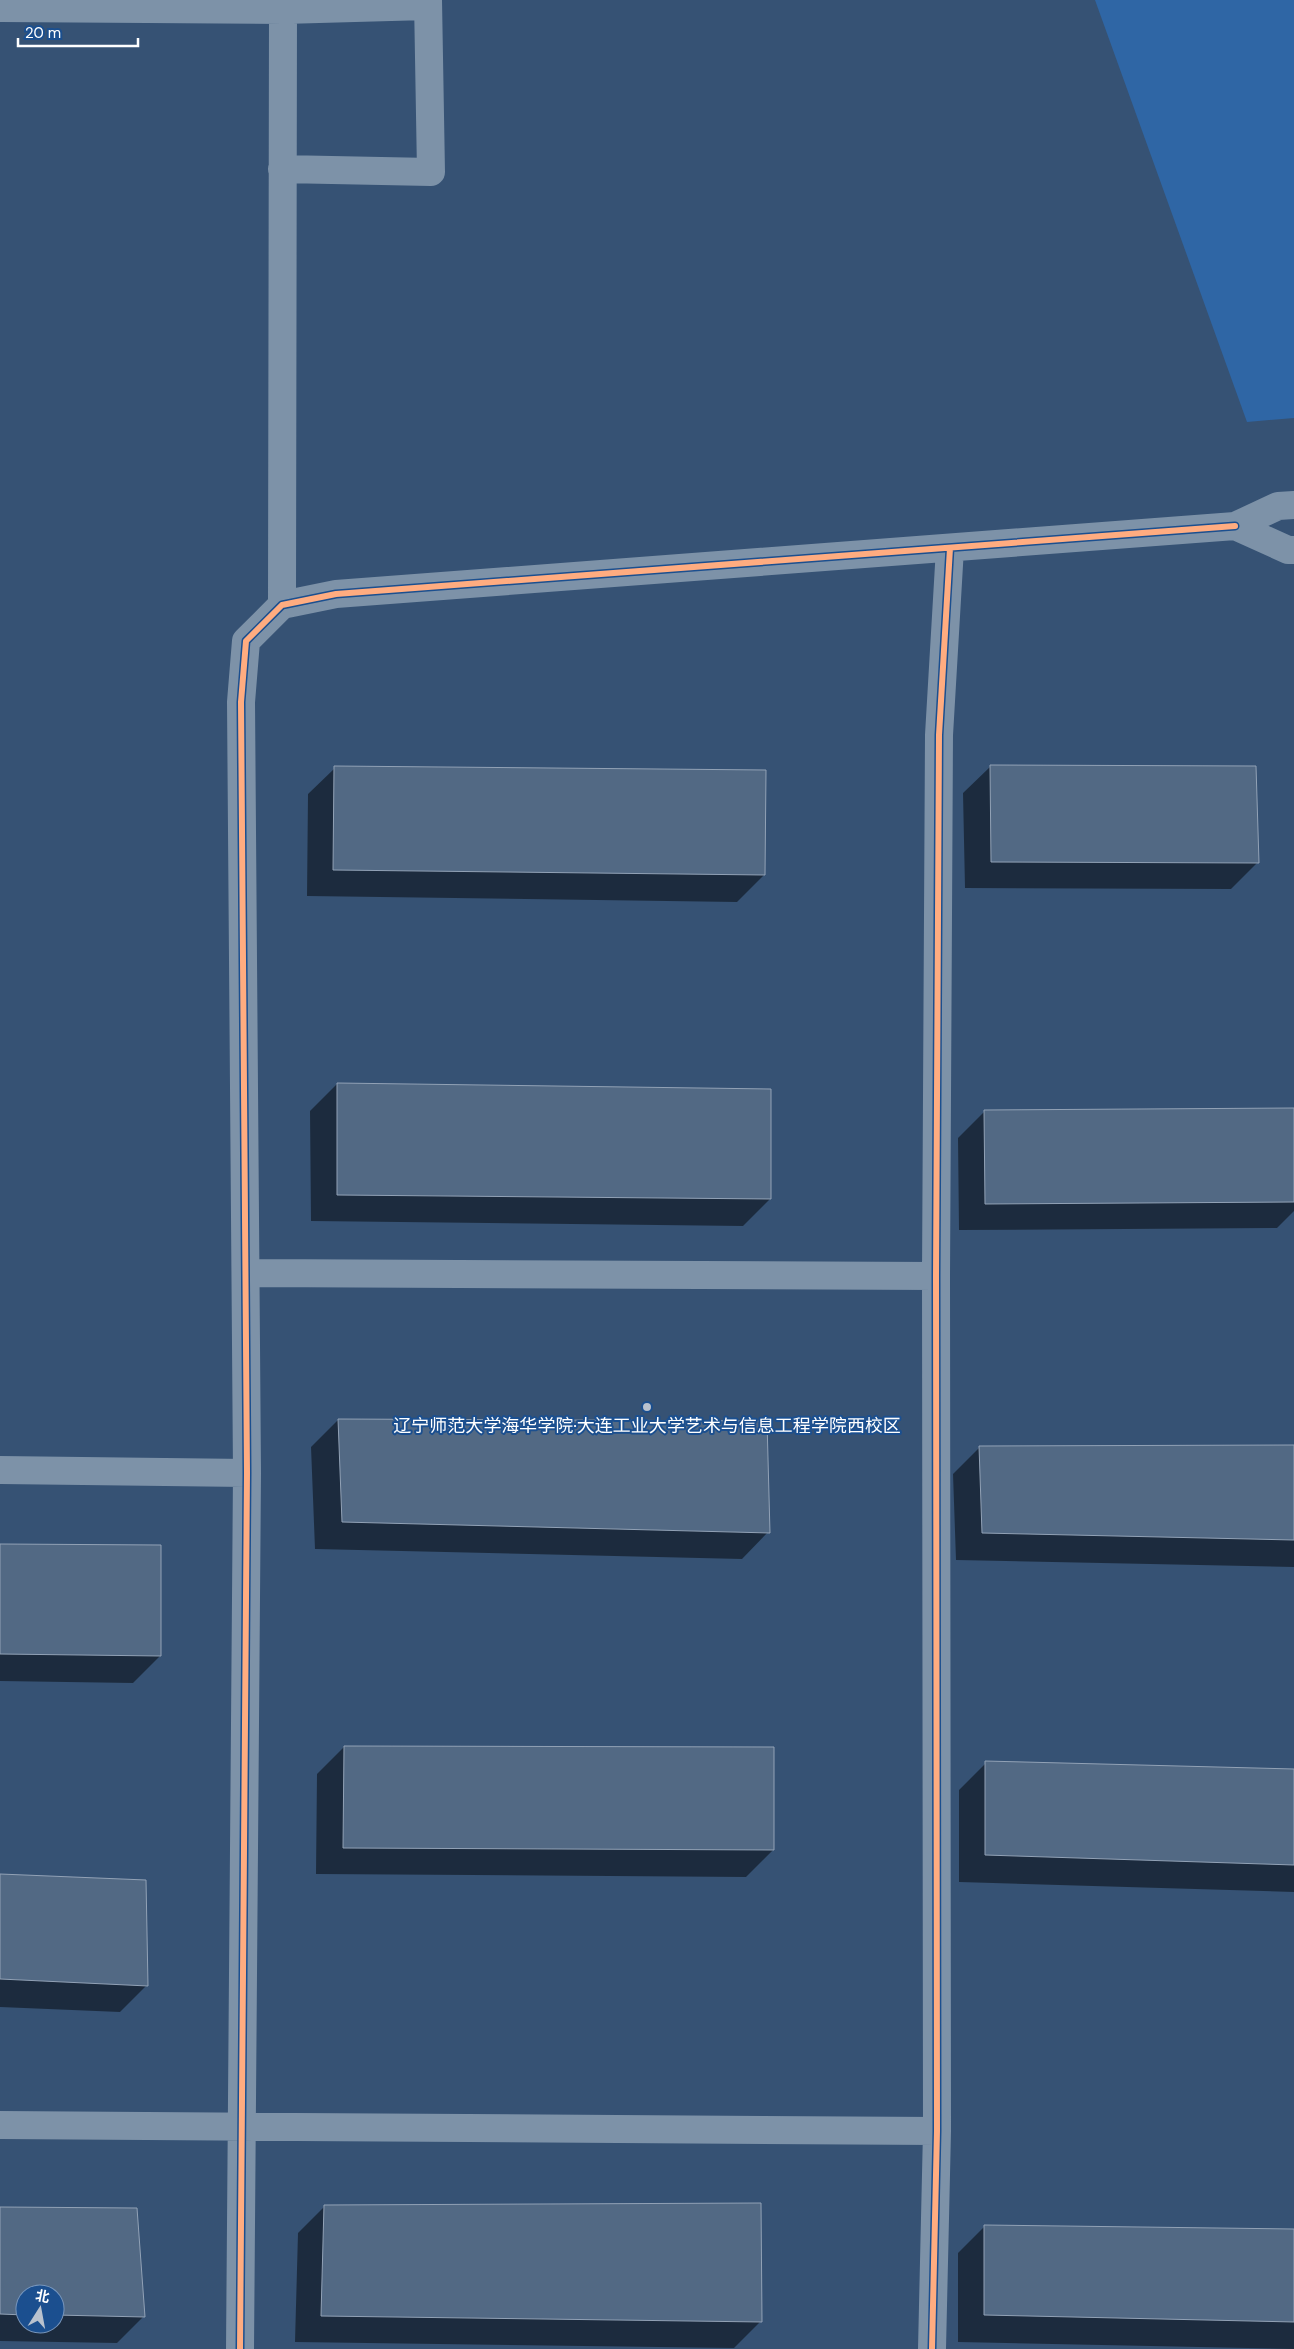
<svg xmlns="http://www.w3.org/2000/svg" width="1294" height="2349" font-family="'DM Sans','Noto Sans SC',sans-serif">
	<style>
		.green { fill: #2f66a5 }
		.shadow { fill: #0007; fill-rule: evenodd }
		.building { fill: #526984; stroke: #92a2b6 }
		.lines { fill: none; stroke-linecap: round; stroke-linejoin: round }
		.minor { stroke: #7d92a8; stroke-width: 28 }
		.cycleway-casing { stroke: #1b4f8f; stroke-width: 9 }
		.cycleway { stroke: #ffac80; stroke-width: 6 }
		.poi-dot { fill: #b9c2ce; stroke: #1b4f8f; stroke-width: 2 }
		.labels { text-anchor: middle; stroke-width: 4; stroke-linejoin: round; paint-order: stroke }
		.poi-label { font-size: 18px; fill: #fff; stroke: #1b4f8f }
	</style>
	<rect width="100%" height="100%" fill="#365274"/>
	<!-- green -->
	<path class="green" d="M 1095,0 L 1294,0 L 1294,418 L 1247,422 Z"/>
	<!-- shadow -->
	<path class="shadow" d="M 990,767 L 1258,862 L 1231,889 L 965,888 L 963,793 Z
		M 335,768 L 764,875 L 737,902 L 307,896 L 308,794 Z
		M 337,1084 L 770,1199 L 743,1226 L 311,1221 L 310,1111 Z
		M 1294,1109 L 1294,1211 L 1277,1228 L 959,1230 L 958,1138 L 985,1111 Z
		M 338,1420 L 768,1532 L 742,1559 L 315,1549 L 311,1447 Z
		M 980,1447 L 1294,1447 L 1294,1567 L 956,1560 L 953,1474 Z
		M 0,1546 L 160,1656 L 133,1683 L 0,1681 Z
		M 344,1747 L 773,1850 L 746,1877 L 316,1874 L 317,1774 Z
		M 986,1763 L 1294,1770 L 1294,1892 L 959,1882 L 959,1790 Z
		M 0,1875 L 147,1985 L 120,2012 L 0,2007 Z
		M 325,2206 L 761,2321 L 734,2348 L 295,2342 L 298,2233 Z
		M 0,2208 L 143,2317 L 117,2343 L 0,2341 ZM 25,2294 L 55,2294 L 55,2324 L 25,2324 Z
		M 985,2226 L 1294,2231 L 1294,2349 L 958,2342 L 958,2253 Z"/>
	<!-- building -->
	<path class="building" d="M 990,765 L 1256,766 L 1259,863 L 991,862 Z
		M 334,766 L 766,770 L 765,875 L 333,870 Z
		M 337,1083 L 771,1089 L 771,1199 L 337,1195 Z
		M 1294,1108 L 1294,1202 L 985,1204 L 984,1110 Z
		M 338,1419 L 767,1421 L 770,1533 L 342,1522 Z
		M 1294,1445 L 1294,1540 L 982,1533 L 979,1446 Z
		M 0,1544 L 161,1545 L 161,1656 L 0,1654 Z
		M 344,1746 L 774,1747 L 774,1850 L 343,1848 Z
		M 985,1761 L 1294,1769 L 1294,1865 L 985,1855 Z
		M 0,1874 L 146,1880 L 148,1986 L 0,1979 Z
		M 761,2203 L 762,2322 L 321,2316 L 324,2205 Z
		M 0,2207 L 137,2208 L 145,2317 L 55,2315 L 55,2294 L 25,2294 L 25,2315 L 0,2314 Z
		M 984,2225 L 1294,2229 L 1294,2322 L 984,2315 Z"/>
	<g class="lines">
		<!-- minor -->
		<path class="minor" d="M 0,8 L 283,10 L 427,6
			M 282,169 L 431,172 L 428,0
			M 1294,505 L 1278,506 L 1235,526 L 1288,550 L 1294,550
			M 282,605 L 283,10
			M 246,1273 L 936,1276
			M 0,1470 L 247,1473
			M 0,2125 L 937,2131
			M 240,2349 L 247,1473 L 241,702 L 246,641 L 282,605 L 336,594 L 1235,526
			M 932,2349 L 937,2131 L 936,1276 L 939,735 L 950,548"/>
		<!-- cycleway casing -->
		<g class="cycleway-casing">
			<path id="cycleway" d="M 240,2349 L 247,1473 L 241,702 L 246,641 L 282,605 L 336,594 L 1235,526
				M 932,2349 L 937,2131 L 936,1276 L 939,735 L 950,548"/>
		</g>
		<!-- cycleway -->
		<use href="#cycleway" class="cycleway"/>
	</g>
	<!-- markers -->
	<circle class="poi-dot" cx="647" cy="1407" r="5"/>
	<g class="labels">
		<!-- poi labels -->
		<g class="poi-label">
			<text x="647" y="1432">辽宁师范大学海华学院·大连工业大学艺术与信息工程学院西校区</text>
		</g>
	</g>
	<!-- north arrow -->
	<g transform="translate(40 2309) rotate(11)"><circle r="24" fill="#1b4f8f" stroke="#7695bc"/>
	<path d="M0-4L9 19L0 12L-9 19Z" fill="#b9c2ce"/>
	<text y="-8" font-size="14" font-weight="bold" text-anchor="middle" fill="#ffffff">北</text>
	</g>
	<!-- scale -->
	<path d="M18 38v8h120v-8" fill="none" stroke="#ffffff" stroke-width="2.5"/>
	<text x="25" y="38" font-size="15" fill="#ffffff" stroke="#1b4f8f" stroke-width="4" paint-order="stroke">20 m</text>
</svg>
